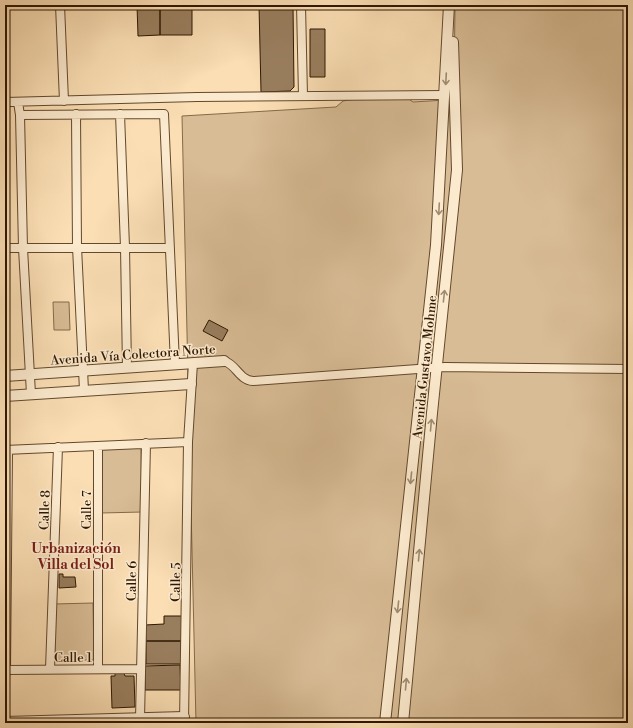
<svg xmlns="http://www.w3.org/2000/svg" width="633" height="728" font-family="'Libre Bodoni',serif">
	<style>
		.green { fill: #d8bc95; stroke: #846a4a }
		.building { fill: #997e5e; stroke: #2f1700 }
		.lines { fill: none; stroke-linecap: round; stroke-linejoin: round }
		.minor-casing { stroke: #62492d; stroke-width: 10 }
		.tertiary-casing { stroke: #62492d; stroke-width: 12 }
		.minor { stroke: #fceace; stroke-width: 8 }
		.tertiary { stroke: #fceace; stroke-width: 10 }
		.oneway { stroke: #a08b71 }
		.labels { text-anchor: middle; stroke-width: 3; stroke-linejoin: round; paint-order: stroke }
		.street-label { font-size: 13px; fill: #2f1700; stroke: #fceace }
		.neighbourhood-label { font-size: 14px; font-weight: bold; fill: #7a1f14; stroke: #fceace }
	</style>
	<rect width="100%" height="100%" fill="#fbdeb4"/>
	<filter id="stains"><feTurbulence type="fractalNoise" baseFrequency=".005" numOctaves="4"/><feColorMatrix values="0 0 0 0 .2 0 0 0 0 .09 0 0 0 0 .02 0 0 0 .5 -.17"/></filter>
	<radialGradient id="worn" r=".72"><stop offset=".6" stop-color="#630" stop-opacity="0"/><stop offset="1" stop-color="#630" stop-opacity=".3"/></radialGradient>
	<!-- green -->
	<path class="green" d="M 455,5 L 628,5 L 628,723 L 196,723 L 182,116 L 336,107 L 343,101 L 365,97 L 406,97 L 413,102 L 446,100 L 454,91 Z
		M 53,302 L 69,302 L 70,330 L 54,330 Z
		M 141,447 L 142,512 L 101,513 L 100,448 Z
		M 93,603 L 94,660 L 55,661 L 54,604 Z"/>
	<!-- building -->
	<path class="building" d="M 137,5 L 160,5 L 160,35 L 138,36 Z
		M 160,5 L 192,5 L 192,35 L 160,35 Z
		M 259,5 L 293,5 L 294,87 L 290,91 L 261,92 Z
		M 310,29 L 325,29 L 325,77 L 310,77 Z
		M 209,320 L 228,330 L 222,341 L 203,331 Z
		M 59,574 L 63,574 L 63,577 L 75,577 L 76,587 L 59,588 Z
		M 164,616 L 182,616 L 182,641 L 146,641 L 145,625 L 164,624 Z
		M 146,641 L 181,641 L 181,664 L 146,664 Z
		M 180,665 L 181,690 L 145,690 L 145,666 Z
		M 115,671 L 123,671 L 125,676 L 134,676 L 135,707 L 112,708 L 111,676 L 115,676 Z"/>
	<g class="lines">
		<!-- minor casing -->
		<g class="minor-casing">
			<path id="minor" d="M 60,5 L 64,101
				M 301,5 L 303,96
				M 5,102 L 197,97 L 445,95
				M 18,102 L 20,115 L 23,248 L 31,394
				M 76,114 L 77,247 L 84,390
				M 120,114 L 125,247 L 127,368
				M 20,115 L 164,114 L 175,364
				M 5,248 L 170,248
				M 224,361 C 236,364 239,380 253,381 L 445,367 L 628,369
				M 98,446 L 98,669
				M 5,450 L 188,442
				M 50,669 L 58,447
				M 5,670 L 141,669
				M 6,670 L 8,450
				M 140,719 L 146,443
				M 184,723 L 188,442 L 193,363"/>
		</g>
		<!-- tertiary casing -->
		<g class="tertiary-casing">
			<path id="tertiary" d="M 5,376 L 224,361
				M 5,396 L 191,384
				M 5,722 L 184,717
				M 385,723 L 436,245 L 449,5
				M 403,723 L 432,413 L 457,170 L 453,42"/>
		</g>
		<!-- minor -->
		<use href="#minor" class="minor"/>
		<!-- tertiary -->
		<use href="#tertiary" class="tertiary"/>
	</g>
	<!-- one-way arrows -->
	<defs><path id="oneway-shaft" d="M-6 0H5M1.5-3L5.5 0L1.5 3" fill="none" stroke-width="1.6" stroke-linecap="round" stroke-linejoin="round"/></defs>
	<g class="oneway">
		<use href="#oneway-shaft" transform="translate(446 79) rotate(93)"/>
		<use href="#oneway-shaft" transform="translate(439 209) rotate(93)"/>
		<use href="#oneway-shaft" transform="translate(444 296) rotate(-84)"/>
		<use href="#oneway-shaft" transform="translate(431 425) rotate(-85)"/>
		<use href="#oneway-shaft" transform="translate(411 478) rotate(96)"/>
		<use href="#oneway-shaft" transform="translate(419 555) rotate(-85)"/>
		<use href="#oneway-shaft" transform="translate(398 607) rotate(96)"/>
		<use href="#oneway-shaft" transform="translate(406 684) rotate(-85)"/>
	</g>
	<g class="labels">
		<!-- street labels -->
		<g class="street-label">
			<text transform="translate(133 354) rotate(-4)" y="5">Avenida Vía Colectora Norte</text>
			<text transform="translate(424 367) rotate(-84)" y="5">Avenida Gustavo Mohme</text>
			<text transform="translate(44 510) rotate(-88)" y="5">Calle 8</text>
			<text transform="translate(86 510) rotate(-90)" y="5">Calle 7</text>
			<text transform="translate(131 581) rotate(-89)" y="5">Calle 6</text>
			<text transform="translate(175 582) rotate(-89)" y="5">Calle 5</text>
			<text x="73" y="662">Calle 1</text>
		</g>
		<!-- neighbourhood labels -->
		<g class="neighbourhood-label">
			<text x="76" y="553">Urbanización<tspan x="76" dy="16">Villa del Sol</tspan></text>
		</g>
	</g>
	<!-- margin -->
	<rect width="633" height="728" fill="none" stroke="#fbdeb4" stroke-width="20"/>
	<rect x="6" y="6" width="621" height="716" fill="none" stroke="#2f1700" stroke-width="2"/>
	<rect x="10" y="10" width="613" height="708" fill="none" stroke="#2f1700"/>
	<rect width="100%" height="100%" filter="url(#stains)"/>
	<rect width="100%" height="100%" fill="url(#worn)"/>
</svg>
